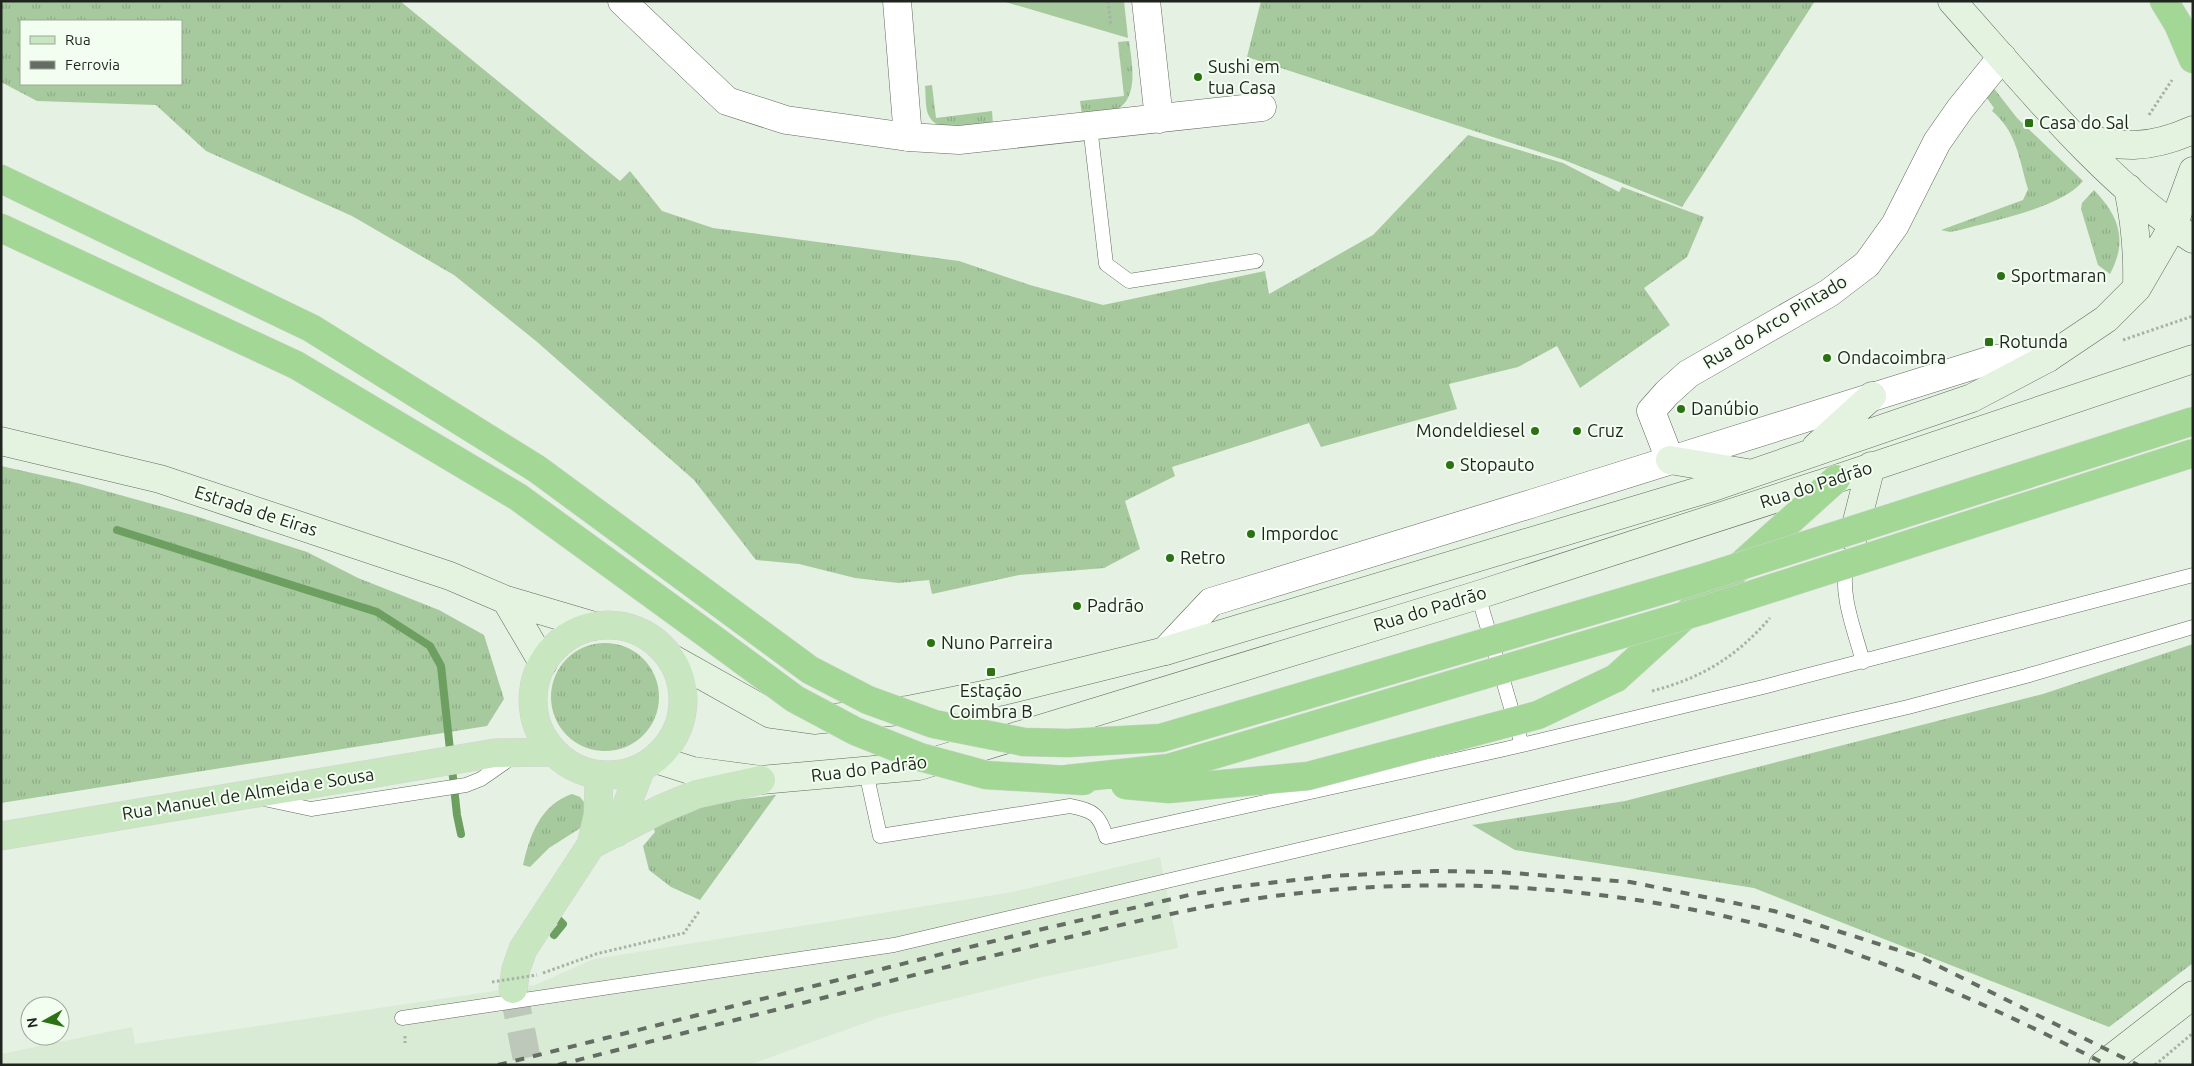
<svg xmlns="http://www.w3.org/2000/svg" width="2194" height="1066" font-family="Ubuntu,sans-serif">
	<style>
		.built { fill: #d9ebd5 }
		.grass { fill: url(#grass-tufts); fill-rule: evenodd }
		.garden { fill: #a6c99d }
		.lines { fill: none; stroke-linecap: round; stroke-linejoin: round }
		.stream { stroke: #6d9f61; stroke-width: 8 }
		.primary-tunnel { stroke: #bdc8bb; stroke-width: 28; stroke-dasharray: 28 14; stroke-linecap: butt }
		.lane-casing { stroke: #606b5d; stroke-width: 15 }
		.street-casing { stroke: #606b5d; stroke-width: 29 }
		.secondary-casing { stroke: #606b5d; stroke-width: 29 }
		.primary-casing { stroke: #d2d3d2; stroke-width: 29 }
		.highway-casing { stroke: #d2d3d2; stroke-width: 29 }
		.path { stroke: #a8b2a6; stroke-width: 3; stroke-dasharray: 2.5 2.5; stroke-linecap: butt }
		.lane { stroke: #fff; stroke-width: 14 }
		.street { stroke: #fff; stroke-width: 28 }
		.secondary { stroke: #e3f3e0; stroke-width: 28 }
		.primary { stroke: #c8e7c0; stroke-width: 28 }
		.highway { stroke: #a3d796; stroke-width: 28 }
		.rail { stroke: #656c63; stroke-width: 4; stroke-dasharray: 9 9; stroke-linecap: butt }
		.highway-bridge-casing { stroke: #d2d3d2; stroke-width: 29; stroke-linecap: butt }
		.path-bridge { stroke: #a8b2a6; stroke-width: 3; stroke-dasharray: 2.5 2.5; stroke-linecap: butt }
		.highway-bridge { stroke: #a3d796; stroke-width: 28 }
		.poi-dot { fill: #2b7214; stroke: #f2feef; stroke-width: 2 }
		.labels { text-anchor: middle; stroke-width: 4; stroke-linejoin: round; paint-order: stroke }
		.poi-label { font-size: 18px; fill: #1f241e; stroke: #f2feef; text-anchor: start }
		.street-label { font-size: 18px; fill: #1f241e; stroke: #f2feef }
	</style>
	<defs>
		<pattern id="grass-tufts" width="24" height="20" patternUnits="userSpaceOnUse" patternTransform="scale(1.25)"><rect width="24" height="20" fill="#a6c99d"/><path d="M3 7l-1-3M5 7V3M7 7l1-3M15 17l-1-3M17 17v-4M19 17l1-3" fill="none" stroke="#8eac87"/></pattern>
	</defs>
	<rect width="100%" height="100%" fill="#e5f1e2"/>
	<!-- built -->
	<path class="built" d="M 1160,857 L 1178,948 L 1034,979 L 881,1017 L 749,1065 L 1,1065 L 1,1054 L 132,1027 L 135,1044 L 535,985 L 594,959 L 1013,892 Z"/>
	<!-- grass -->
	<path class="grass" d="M 1,1 L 400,1 L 620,181 L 630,171 L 662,211 L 713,228 L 959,261 L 1030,285 L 1103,305 L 1265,271 L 1269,294 L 1373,235 L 1468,135 L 1563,163 L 1619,192 L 1622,187 L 1704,217 L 1687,257 L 1644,288 L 1670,325 L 1580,388 L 1557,346 L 1518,367 L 1449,384 L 1457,409 L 1321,447 L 1309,423 L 1172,467 L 1175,476 L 1125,501 L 1140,549 L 1104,568 L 1019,575 L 932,594 L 929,580 L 899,583 L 855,578 L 799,564 L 756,560 L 694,480 L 536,341 L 454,275 L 352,216 L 206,151 L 156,105 L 37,101 L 1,82 ZM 181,21 L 181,84 L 21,84 L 21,21 Z
		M 1261,1 L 1815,1 L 1682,207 L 1564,160 L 1247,57 Z
		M 1129,41 C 1132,63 1141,105 1109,112 C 1100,114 1090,114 1082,115 L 1080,101 L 1124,96 L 1118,42 Z
		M 1989,82 L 2017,118 L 2083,181 C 2061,208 1994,220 1960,230 L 1950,232 L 1941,230 L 2023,200 L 2028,189 C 2019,159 2017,132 1992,111 L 1994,108 L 1981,90 Z
		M 932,85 L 936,118 L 992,111 L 993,125 C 975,126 936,136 928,114 C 925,106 926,94 925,86 Z
		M 2094,190 C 2119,216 2128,240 2110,274 L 2098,265 L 2081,209 L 2082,203 Z
		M 1,466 L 77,483 L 192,515 L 307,552 L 358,578 L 439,610 L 484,635 L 504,699 L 487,726 L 1,803 Z
		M551 697a54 54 0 1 1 108 0a54 54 0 1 1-108 0Z
		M 2193,644 L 2193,963 L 2109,1027 L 1754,888 L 1515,850 L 1472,825 L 1625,801 L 2043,694 Z
		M 572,794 L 580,797 L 587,806 L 582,827 L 549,848 L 530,867 L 523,865 C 530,835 540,805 572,794 Z
		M 776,795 L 700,900 L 671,887 L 649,870 L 643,846 L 655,832 L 653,826 L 701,804 Z"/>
	<!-- garden -->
	<path class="garden" d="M 1002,1 L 1124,1 L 1128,38 Z"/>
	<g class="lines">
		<!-- stream -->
		<path class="stream" d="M 117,530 L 377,612 L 430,646 L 441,666 L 457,815 L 461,834
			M 554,935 L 563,924 L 559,920"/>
		<!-- primary-tunnel -->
		<path class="primary-tunnel" d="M 513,989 L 528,1065"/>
		<!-- lane casing -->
		<g class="lane-casing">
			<path id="lane" d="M 1090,126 L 1106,264 L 1129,281 L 1256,261
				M 1847,562 C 1839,594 1855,631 1863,662
				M 1478,595 L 1522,745
				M 866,772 L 880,836 L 1070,806 C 1093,810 1100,815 1106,837 L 1505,749 L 1763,687 L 2193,575
				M 264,799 L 311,809 L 466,785 L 481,779 L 514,756
				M 402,1018 L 894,945 L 1908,707 L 2026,676 L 2193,627"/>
		</g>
		<!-- street casing -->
		<g class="street-casing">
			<path id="street" d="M 622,1 L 727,101 L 786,120 L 908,137 L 959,140 L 1262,107
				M 897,1 L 908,137
				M 1146,1 L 1159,119
				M 1670,460 L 1651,411 L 1667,393 L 1688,374 L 1829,293 L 1867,264 L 1895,225 L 1937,142 L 1960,109 L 2002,57
				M 1165,651 L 1211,602 L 1534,503 L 1994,359 L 2048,358"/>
		</g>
		<!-- secondary casing -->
		<g class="secondary-casing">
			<path id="secondary" d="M 1952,1 C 2023,80 2104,182 2193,239
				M 2075,136 C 2121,148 2148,150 2193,130
				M 2128,188 C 2135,221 2138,252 2137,286
				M 1,441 L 160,479 L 450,576 L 506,600 L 594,626
				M 1816,447 L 1872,396
				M 1670,460 L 1747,473
				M 1853,537 L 1871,466
				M 506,600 L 543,663
				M 671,658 L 771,714 L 814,720 L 908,710 L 1003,691 L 1165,651 L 1713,487 L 1972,398 L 2048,358 L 2106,319 L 2137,288 L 2173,226 L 2193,171
				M 655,759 L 693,771 L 761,780 L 919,766 L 1478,595 L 1836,479 L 2193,359
				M 2103,1065 L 2193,995"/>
		</g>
		<!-- primary casing -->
		<g class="primary-casing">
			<path id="primary" d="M533 700a75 75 0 1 1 150 0a75 75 0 1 1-150 0Z
				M 616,833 L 641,768
				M 1,836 L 495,753 L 552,752
				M 591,845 L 661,809 L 697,794 L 761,780
				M 513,989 L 516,969 L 523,949 L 591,845 L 598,815 L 599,775"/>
		</g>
		<!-- highway casing -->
		<g class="highway-casing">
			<path id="highway" d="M 2164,1 L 2178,24 L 2193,59
				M 1,179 L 311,328 L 537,469
				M 1,228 L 296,365 L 518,497 L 708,635
				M 1616,678 L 1836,479"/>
		</g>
		<!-- path -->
		<path class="path" d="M 1108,1 L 1111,26
			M 2149,115 L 2172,80
			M 2123,340 L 2193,316
			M 1652,691 C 1702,678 1736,657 1770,618
			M 543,973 L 596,954 L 684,933 L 700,910
			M 405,1036 L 405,1043
			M 2155,1065 L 2193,1033"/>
		<!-- lane -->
		<use href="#lane" class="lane"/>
		<!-- street -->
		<use href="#street" class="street"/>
		<!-- secondary -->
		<use href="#secondary" class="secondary"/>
		<!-- primary -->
		<use href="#primary" class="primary"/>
		<!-- highway -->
		<use href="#highway" class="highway"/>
		<!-- rail -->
		<path class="rail" d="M 498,1065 L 1030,932 L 1189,895 L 1234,887 L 1330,876 L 1434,871 L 1499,872 L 1630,882 L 1774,911 L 1920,957 L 2138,1065
			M 558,1065 C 696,1030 833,995 971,961 C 1055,941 1138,919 1222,904 C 1400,873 1590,881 1765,926 C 1885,958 1997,1008 2107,1065"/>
		<!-- highway-bridge casing -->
		<g class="highway-bridge-casing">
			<path id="highway-bridge" d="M 537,469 L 810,670 L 868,700 L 934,724 L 1024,742 L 1068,743 L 1161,738 L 1700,579 L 2193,421
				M 708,635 L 795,699 L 855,731 L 920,757 L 986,775 L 1084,781
				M 1067,779 L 1169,768 L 1707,609 L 2193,453
				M 1125,785 L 1169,789 L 1308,776 L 1538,715 L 1616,678"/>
		</g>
		<!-- path-bridge -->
		<path class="path-bridge" d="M 492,982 L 537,975"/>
		<!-- highway-bridge -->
		<use href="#highway-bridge" class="highway-bridge"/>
	</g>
	<!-- markers -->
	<g class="poi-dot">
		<circle cx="1198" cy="77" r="5"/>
		<rect x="2024" y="118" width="10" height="10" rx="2.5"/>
		<circle cx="2001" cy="276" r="5"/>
		<rect x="1984" y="337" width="10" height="10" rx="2.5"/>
		<circle cx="1827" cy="358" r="5"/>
		<circle cx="1681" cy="409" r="5"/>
		<circle cx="1535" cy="431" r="5"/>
		<circle cx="1577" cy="431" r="5"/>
		<circle cx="1450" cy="465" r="5"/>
		<circle cx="1251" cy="534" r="5"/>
		<circle cx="1170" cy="558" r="5"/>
		<circle cx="1077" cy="606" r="5"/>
		<circle cx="931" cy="643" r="5"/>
		<rect x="986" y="667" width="10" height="10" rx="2.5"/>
	</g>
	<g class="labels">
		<!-- poi labels -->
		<g class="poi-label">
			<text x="1208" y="73">Sushi em<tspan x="1208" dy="21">tua Casa</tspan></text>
			<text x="2039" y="129">Casa do Sal</text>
			<text x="2011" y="282">Sportmaran</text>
			<text x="1999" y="348">Rotunda</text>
			<text x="1837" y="364">Ondacoimbra</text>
			<text x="1691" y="415">Danúbio</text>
			<text x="1525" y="437" text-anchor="end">Mondeldiesel</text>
			<text x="1587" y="437">Cruz</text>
			<text x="1460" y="471">Stopauto</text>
			<text x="1261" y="540">Impordoc</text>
			<text x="1180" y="564">Retro</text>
			<text x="1087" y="612">Padrão</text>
			<text x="941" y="649">Nuno Parreira</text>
			<text x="991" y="697" text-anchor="middle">Estação<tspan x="991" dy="21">Coimbra B</tspan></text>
		</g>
		<!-- street labels -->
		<g class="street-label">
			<text transform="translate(1775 322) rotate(-31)" y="6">Rua do Arco Pintado</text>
			<text transform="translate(1816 485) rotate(-18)" y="6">Rua do Padrão</text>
			<text transform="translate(256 511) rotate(18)" y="6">Estrada de Eiras</text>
			<text transform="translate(1430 609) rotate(-17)" y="6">Rua do Padrão</text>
			<text transform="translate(869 769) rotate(-7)" y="6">Rua do Padrão</text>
			<text transform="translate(248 794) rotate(-9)" y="6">Rua Manuel de Almeida e Sousa</text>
		</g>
	</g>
	<!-- border -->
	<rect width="2194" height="1066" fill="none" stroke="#1f241e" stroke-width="5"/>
	<!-- legend -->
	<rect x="20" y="20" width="162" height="65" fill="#f2feef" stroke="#9ea79b"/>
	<rect x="30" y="36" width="25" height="8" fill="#c8e7c0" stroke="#9ea79b"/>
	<text x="65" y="45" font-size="15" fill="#1f241e">Rua</text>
	<rect x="30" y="61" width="25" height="8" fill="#656c63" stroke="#9ea79b"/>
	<text x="65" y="70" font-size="15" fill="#1f241e">Ferrovia</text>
	<!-- north arrow -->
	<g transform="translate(45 1021) rotate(262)"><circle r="24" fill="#f2feef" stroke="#9ea79b"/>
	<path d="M0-4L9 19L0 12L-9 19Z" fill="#2b7214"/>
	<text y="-8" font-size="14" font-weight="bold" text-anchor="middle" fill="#1f241e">N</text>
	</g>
</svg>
